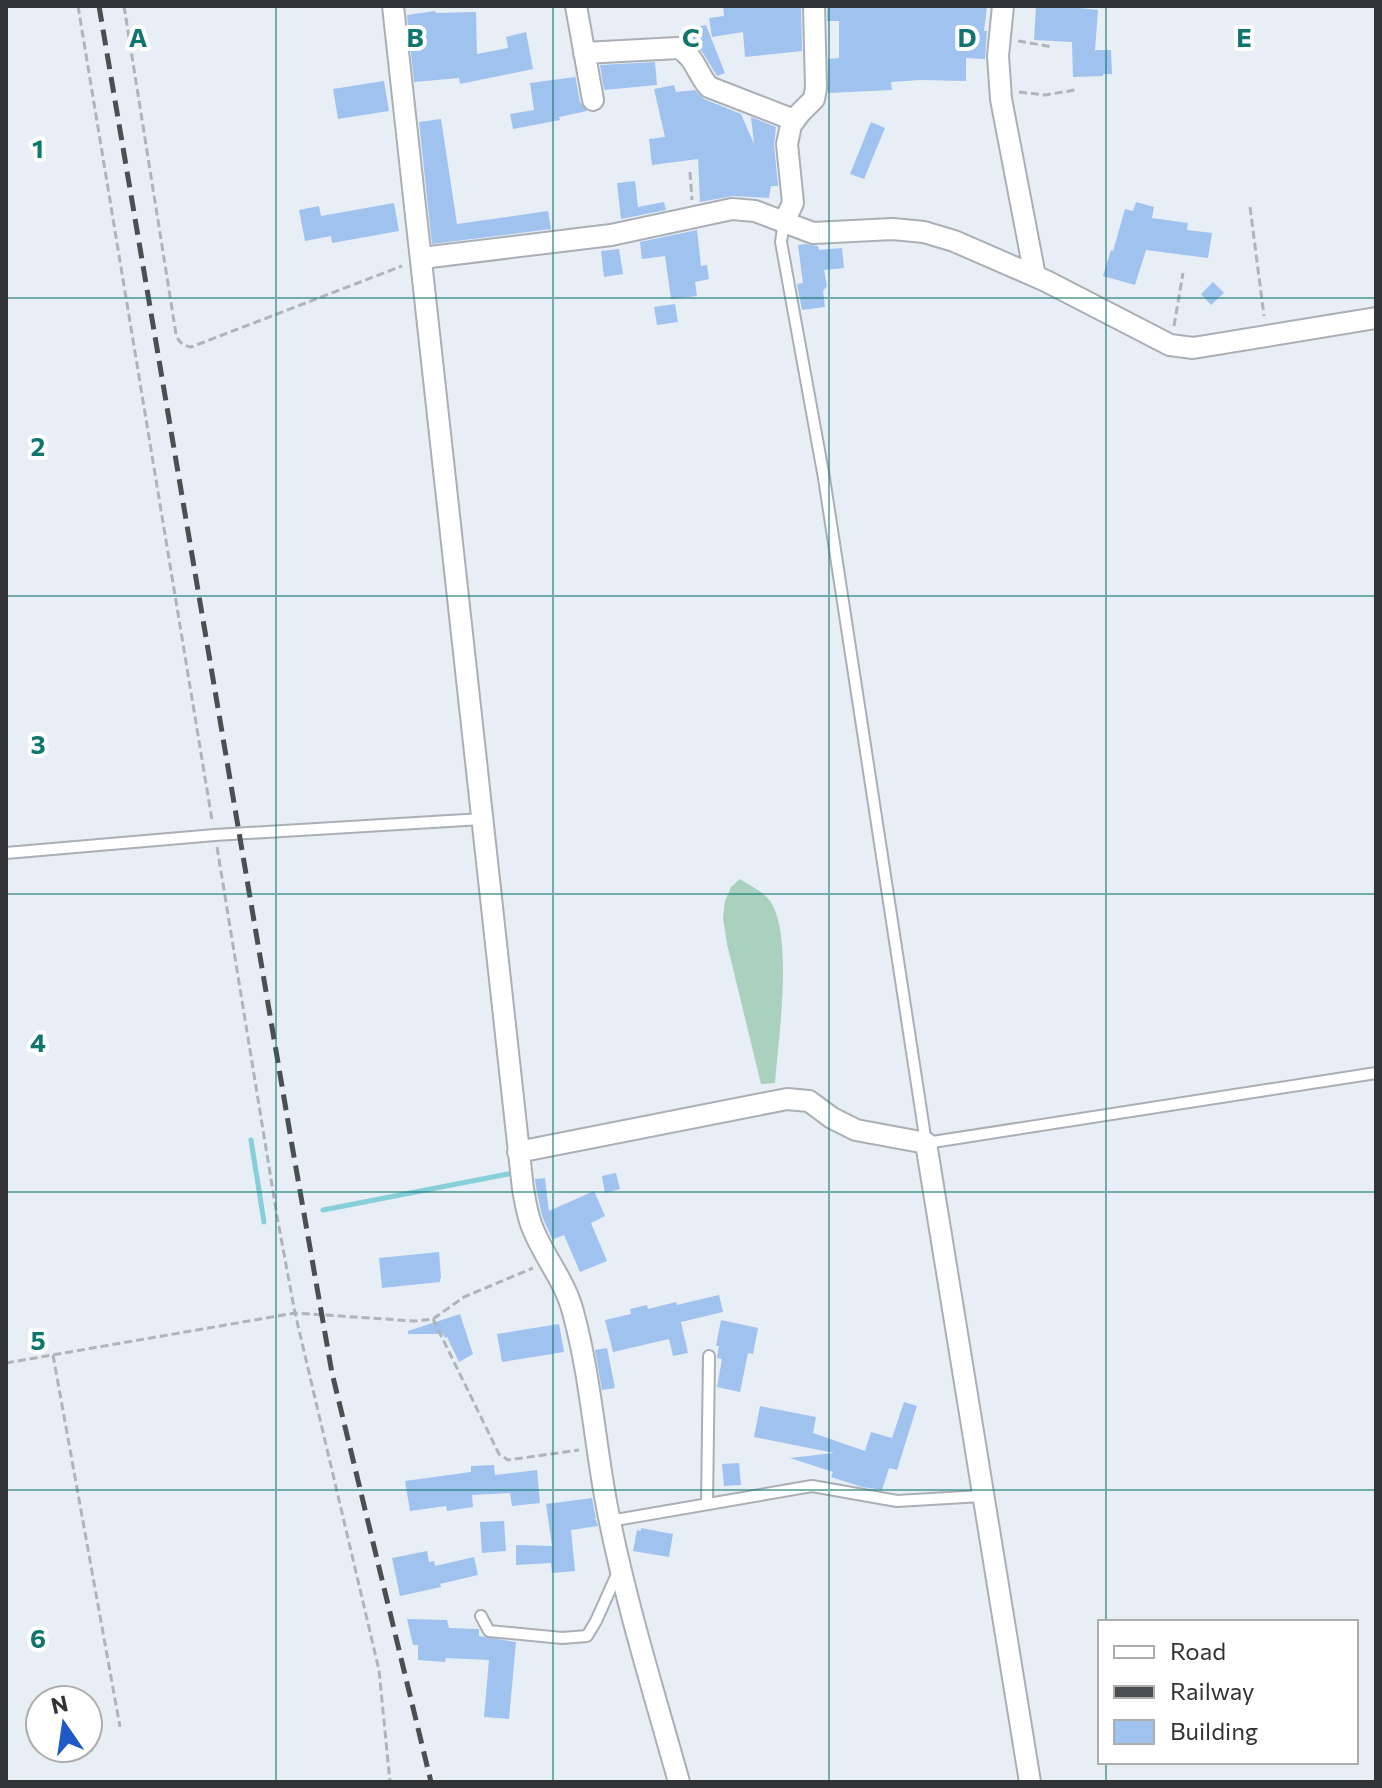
<svg xmlns="http://www.w3.org/2000/svg" width="1382" height="1788" font-family="Commissioner,sans-serif">
	<style>
		.green { fill: #aad1be }
		.lines { fill: none; stroke-linecap: round; stroke-linejoin: round }
		.stream { stroke: #87cfd9; stroke-width: 5 }
		.building { fill: #a0c2ef }
		.lane-casing { stroke: #aaafb6; stroke-width: 14 }
		.street-casing { stroke: #aaafb6; stroke-width: 24 }
		.path { stroke: #afb4ba; stroke-width: 3; stroke-dasharray: 8 4; stroke-linecap: butt }
		.lane { stroke: #fff; stroke-width: 10 }
		.street { stroke: #fff; stroke-width: 20 }
		.rail { stroke: #4c4f52; stroke-width: 5; stroke-dasharray: 16 8; stroke-linecap: butt }
		.grid { fill: none; stroke: #0f766e; stroke-width: 2; stroke-opacity: 0.55 }
		.grid-label { font-size: 26px; text-anchor: middle; font-weight: bold; fill: #0f766e; stroke: #fff; stroke-width: 8; stroke-linejoin: round; paint-order: stroke }
	</style>
	<rect width="100%" height="100%" fill="#e8eef5"/>
	<!-- green -->
	<path class="green" d="M 740,879 C 749,885 764,892 770,901 C 794,935 778,1041 775,1083 L 761,1084 L 727,944 L 723,918 L 725,901 L 731,887 Z"/>
	<g class="lines">
		<!-- stream -->
		<path class="stream" d="M 251,1140 L 264,1222
			M 323,1210 L 508,1174"/>
	</g>
	<!-- building -->
	<path class="building" d="M 723,6 L 801,6 L 802,51 L 745,57 L 743,32 L 712,37 L 709,18 L 724,16 Z
		M 827,6 L 987,6 L 984,31 L 987,31 L 985,59 L 966,58 L 966,81 L 920,80 L 891,82 L 892,90 L 828,93 L 828,59 L 839,58 L 839,21 L 827,21 Z
		M 1036,6 L 1060,6 L 1098,10 L 1095,50 L 1111,50 L 1112,74 L 1103,74 L 1103,76 L 1073,77 L 1072,42 L 1034,40 Z
		M 435,11 L 436,13 L 476,12 L 477,54 L 508,48 L 506,37 L 526,32 L 533,69 L 460,84 L 459,78 L 414,82 L 407,15 Z
		M 706,25 L 725,73 L 717,76 L 703,53 L 694,43 L 691,28 Z
		M 655,62 L 657,85 L 604,90 L 600,65 Z
		M 574,70 L 580,102 L 587,111 L 559,117 L 560,120 L 513,129 L 510,114 L 534,110 L 530,83 L 575,77 Z
		M 384,81 L 389,111 L 338,119 L 333,89 Z
		M 674,85 L 676,92 L 695,90 L 704,99 L 741,114 L 754,144 L 751,117 L 776,127 L 774,145 L 778,186 L 771,186 L 769,198 L 733,196 L 700,202 L 698,159 L 652,165 L 649,139 L 665,137 L 654,89 Z
		M 441,119 L 457,224 L 548,211 L 551,229 L 432,244 L 419,122 Z
		M 871,122 L 885,128 L 864,179 L 850,174 Z
		M 635,181 L 638,207 L 664,202 L 666,210 L 621,219 L 617,183 Z
		M 1136,202 L 1154,207 L 1152,218 L 1188,223 L 1187,230 L 1212,233 L 1208,258 L 1146,250 L 1135,285 L 1103,276 L 1111,250 L 1113,251 L 1125,209 L 1133,211 Z
		M 394,203 L 399,231 L 332,243 L 331,236 L 305,241 L 299,210 L 319,206 L 321,216 Z
		M 697,230 L 701,266 L 707,265 L 709,279 L 695,282 L 697,296 L 671,299 L 665,256 L 642,259 L 640,242 Z
		M 805,244 L 818,246 L 819,250 L 842,248 L 844,268 L 824,270 L 827,286 L 823,291 L 825,307 L 802,310 L 797,284 L 803,283 L 798,245 Z
		M 619,249 L 623,274 L 604,277 L 601,251 Z
		M 1213,282 L 1224,293 L 1211,305 L 1201,294 Z
		M 675,304 L 678,322 L 657,325 L 654,307 Z
		M 616,1173 L 620,1189 L 605,1193 L 602,1176 Z
		M 545,1178 L 549,1211 L 594,1191 L 605,1216 L 591,1223 L 607,1261 L 580,1272 L 564,1235 L 554,1239 L 554,1243 L 542,1216 L 536,1187 L 535,1179 Z
		M 439,1252 L 441,1278 L 440,1279 L 440,1282 L 382,1288 L 379,1258 Z
		M 719,1295 L 723,1312 L 681,1322 L 688,1353 L 673,1356 L 669,1339 L 613,1352 L 605,1320 L 631,1314 L 630,1309 L 647,1305 L 648,1309 L 676,1302 L 677,1305 Z
		M 460,1314 L 473,1354 L 459,1362 L 447,1337 L 445,1338 L 443,1334 L 408,1334 L 408,1331 Z
		M 721,1320 L 758,1328 L 753,1354 L 748,1353 L 740,1392 L 717,1387 L 722,1359 L 717,1358 L 719,1346 L 716,1346 Z
		M 559,1324 L 564,1352 L 502,1362 L 497,1334 Z
		M 607,1348 L 615,1388 L 602,1390 L 595,1350 Z
		M 904,1402 L 917,1406 L 897,1470 L 889,1468 L 882,1490 L 862,1487 L 831,1477 L 833,1472 L 790,1458 L 834,1453 L 754,1437 L 760,1406 L 816,1417 L 813,1433 L 865,1451 L 871,1432 L 892,1438 Z
		M 739,1463 L 741,1485 L 724,1486 L 722,1464 Z
		M 494,1465 L 495,1475 L 537,1470 L 540,1503 L 512,1506 L 510,1493 L 472,1495 L 473,1507 L 447,1511 L 446,1506 L 410,1511 L 405,1481 L 471,1472 L 471,1466 Z
		M 592,1498 L 596,1519 L 594,1520 L 596,1520 L 598,1526 L 571,1530 L 575,1571 L 552,1573 L 551,1563 L 516,1565 L 516,1545 L 552,1546 L 546,1504 Z
		M 504,1521 L 506,1551 L 482,1553 L 480,1522 Z
		M 641,1528 L 673,1534 L 669,1557 L 633,1551 L 637,1530 L 641,1531 Z
		M 427,1551 L 429,1562 L 434,1561 L 435,1566 L 474,1557 L 478,1575 L 440,1584 L 441,1587 L 400,1596 L 392,1558 Z
		M 407,1619 L 447,1620 L 449,1628 L 479,1629 L 479,1636 L 516,1642 L 509,1719 L 484,1717 L 489,1660 L 446,1658 L 445,1662 L 418,1660 L 418,1645 L 413,1645 Z"/>
	<g class="lines">
		<!-- lane casing -->
		<g class="lane-casing">
			<path id="lane" d="M 784,222 L 781,242 L 824,478 L 926,1143 L 1376,1073
				M 6,853 L 215,835 L 482,819
				M 707,1503 L 709,1356
				M 610,1521 L 812,1486 L 897,1501 L 982,1496
				M 481,1616 L 489,1631 L 562,1638 L 587,1636 L 596,1621 L 618,1572"/>
		</g>
		<!-- street casing -->
		<g class="street-casing">
			<path id="street" d="M 393,6 L 523,1189 C 525,1200 527,1213 531,1224 C 542,1255 565,1280 573,1312 C 592,1381 595,1452 610,1522 C 628,1610 655,1696 679,1782
				M 576,6 L 593,100
				M 1003,6 L 998,56 L 1001,99 L 1035,276
				M 584,53 L 678,48 C 695,56 697,74 709,87 L 794,120
				M 784,222 L 793,203 L 787,144 L 791,125 L 800,113 L 814,99 L 816,88 L 814,6
				M 422,258 L 611,235 L 732,209 L 755,211 L 813,233 L 893,229 L 924,232 L 954,241 L 1046,281 L 1170,345 L 1193,348 L 1376,318
				M 518,1152 L 787,1099 L 809,1101 L 832,1118 L 856,1130 L 926,1143 L 1030,1782"/>
		</g>
		<!-- path -->
		<path class="path" d="M 78,6 L 212,820
			M 124,6 L 176,334 C 179,343 182,345 191,347 L 402,266
			M 1018,41 L 1053,47
			M 1019,92 L 1045,95 L 1075,90
			M 690,172 L 692,200
			M 1250,207 L 1264,316
			M 1174,326 L 1183,273
			M 217,847 L 277,1216 L 295,1313 L 379,1670 L 390,1782
			M 433,1319 L 499,1454 L 508,1460 L 579,1450
			M 53,1355 L 120,1727
			M 6,1363 L 295,1313 L 414,1321 L 433,1319 L 464,1297 L 533,1268"/>
		<!-- lane -->
		<use href="#lane" class="lane"/>
		<!-- street -->
		<use href="#street" class="street"/>
		<!-- rail -->
		<path class="rail" d="M 99,6 L 293,1151 L 332,1373 L 431,1782"/>
	</g>
	<!-- grid -->
	<path class="grid" d="M 276,6 L 276,1782M 553,6 L 553,1782M 829,6 L 829,1782M 1106,6 L 1106,1622M 6,298 L 1376,298M 6,596 L 1376,596M 6,894 L 1376,894M 6,1192 L 1376,1192M 6,1490 L 1376,1490M 1106,1762 L 1106,1782"/>
	<g class="grid-label">
		<text x="138" y="47">A</text>
		<text x="415" y="47">B</text>
		<text x="691" y="47">C</text>
		<text x="967" y="47">D</text>
		<text x="1244" y="47">E</text>
		<text x="38" y="158">1</text>
		<text x="38" y="456">2</text>
		<text x="38" y="754">3</text>
		<text x="38" y="1052">4</text>
		<text x="38" y="1350">5</text>
		<text x="38" y="1648">6</text>
	</g>
	<!-- border -->
	<rect width="1382" height="1788" fill="none" stroke="#313336" stroke-width="16"/>
	<!-- legend -->
	<rect x="1098" y="1620" width="260" height="144" fill="#ffffff" stroke="#adadaf" stroke-width="2"/>
	<rect x="1114" y="1646" width="40" height="12" fill="#ffffff" stroke="#adadaf" stroke-width="2"/>
	<text x="1170" y="1660" font-size="24" fill="#313336">Road</text>
	<rect x="1114" y="1686" width="40" height="12" fill="#4c4f52" stroke="#adadaf" stroke-width="2"/>
	<text x="1170" y="1700" font-size="24" fill="#313336">Railway</text>
	<rect x="1114" y="1720" width="40" height="24" fill="#a0c2ef" stroke="#adadaf" stroke-width="2"/>
	<text x="1170" y="1740" font-size="24" fill="#313336">Building</text>
	<!-- north arrow -->
	<g transform="translate(64 1724) rotate(347)"><circle r="38" fill="#ffffff" stroke="#adadaf" stroke-width="2"/>
	<path d="M0-6L14 30L0 20L-14 30Z" fill="#1f5ac6"/>
	<text y="-12" font-size="22" font-weight="bold" text-anchor="middle" fill="#313336">N</text>
	</g>
</svg>
